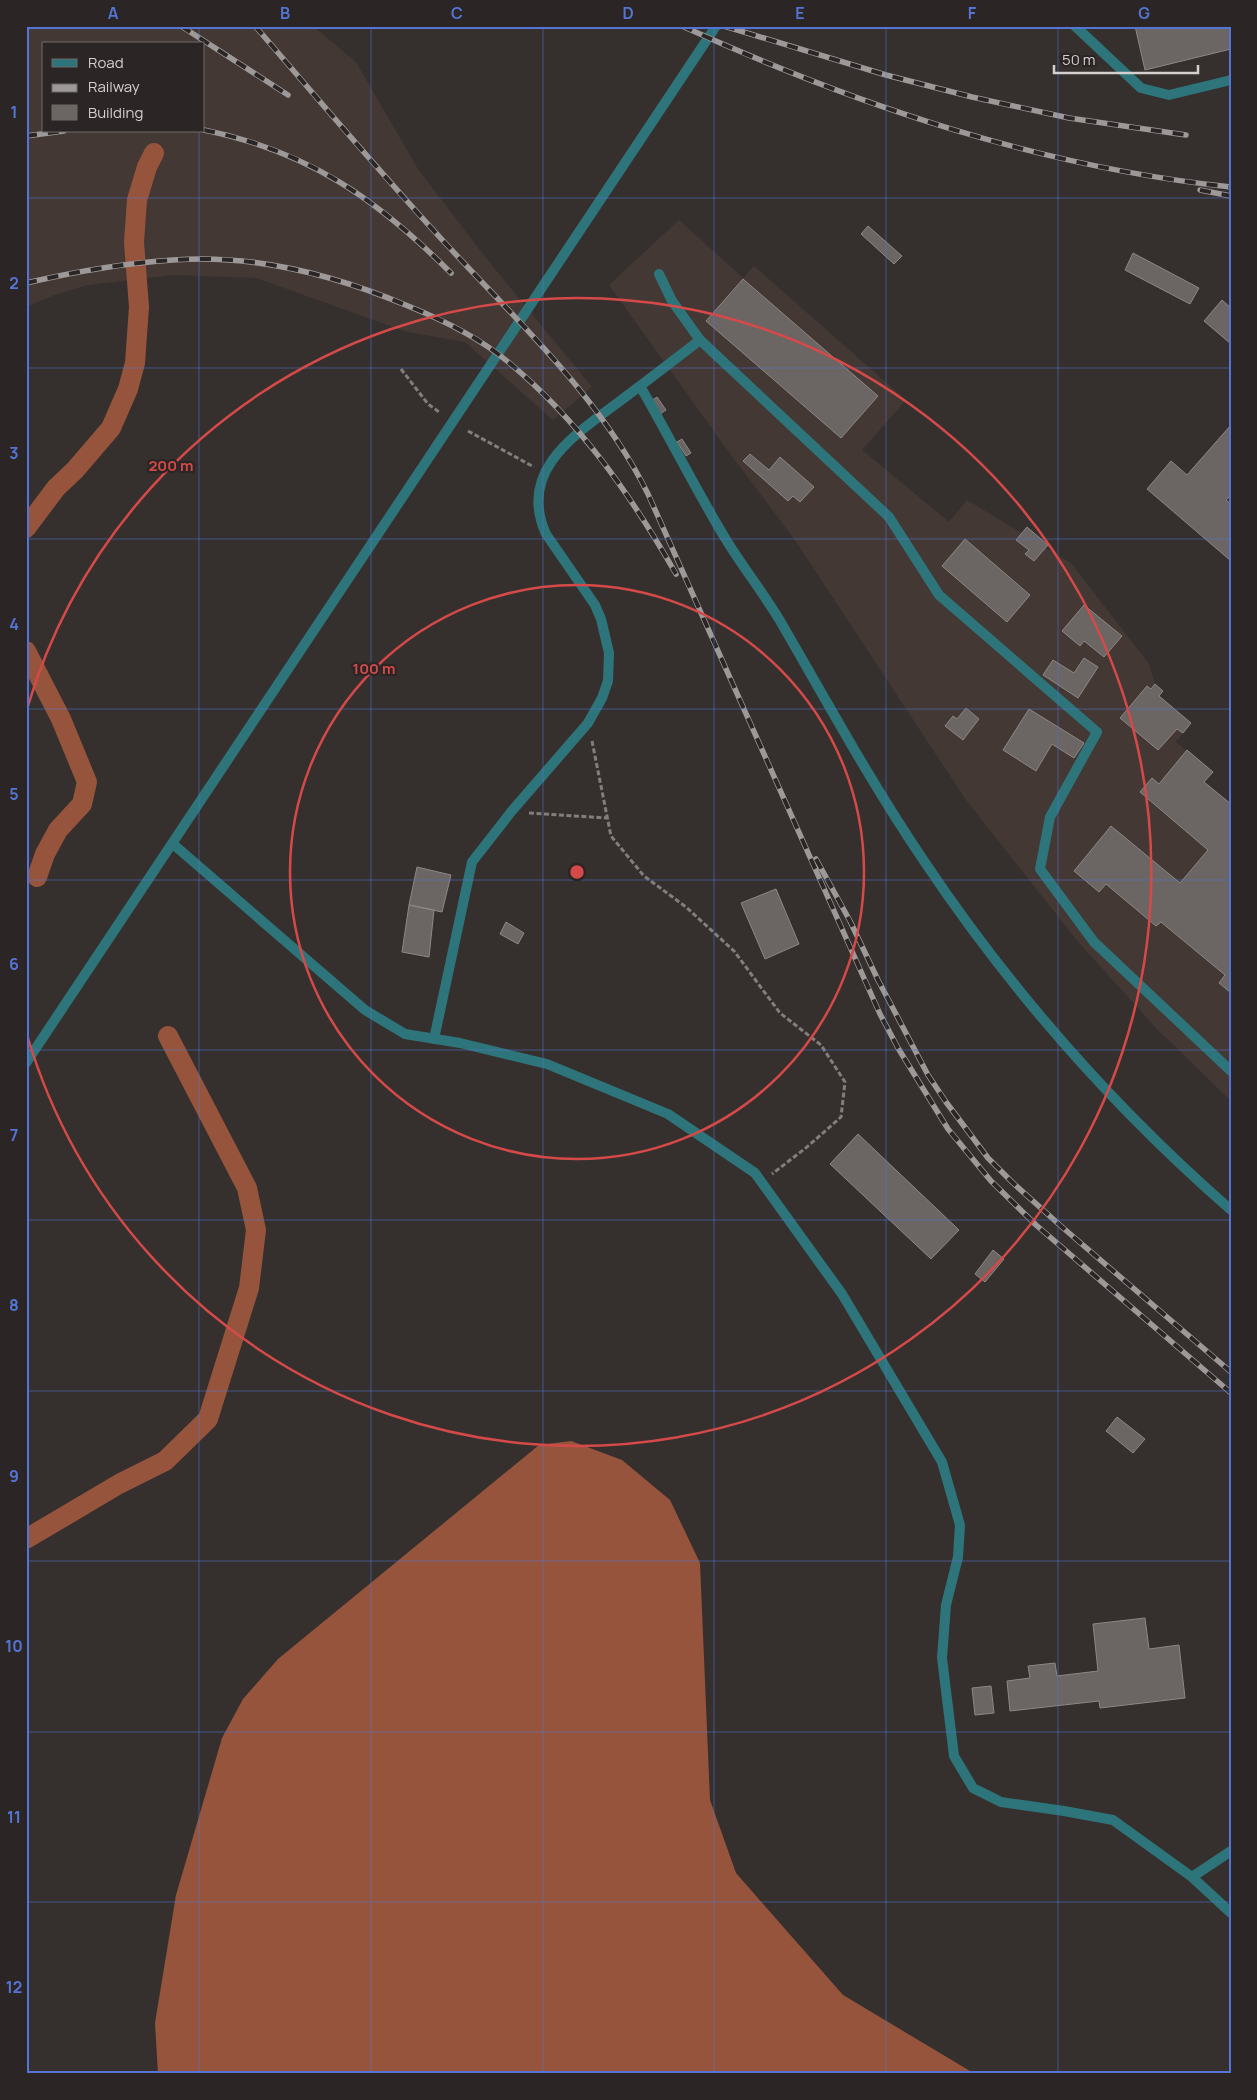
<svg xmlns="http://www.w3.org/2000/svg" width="1257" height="2100" font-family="Manrope,sans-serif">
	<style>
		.built { fill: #433834; fill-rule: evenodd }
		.forest { fill: #97543c }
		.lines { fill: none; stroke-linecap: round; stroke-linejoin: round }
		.canal { stroke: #97543c; stroke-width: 20 }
		.building { fill: #6b6563; stroke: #8d8785 }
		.path { stroke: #827e7d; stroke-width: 3; stroke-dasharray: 5 2.5; stroke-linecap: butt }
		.service { stroke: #2e757b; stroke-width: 10 }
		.tertiary { stroke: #2e757b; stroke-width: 10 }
		.rail-casing { stroke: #9d9998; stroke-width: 5.5 }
		.rail { stroke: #2b2625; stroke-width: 4; stroke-dasharray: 11; stroke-linecap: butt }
		.grid { fill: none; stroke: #5475d5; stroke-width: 1; stroke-opacity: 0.55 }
		.ring { fill: none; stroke: #d54a49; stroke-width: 2.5 }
		.centre { fill: #d54a49; stroke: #2b2625; stroke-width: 2.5 }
		.ring-label { font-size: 15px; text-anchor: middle; font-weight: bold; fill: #d54a49; stroke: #2b2625; stroke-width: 4.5; stroke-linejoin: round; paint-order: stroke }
		.neatline { fill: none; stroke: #5475d5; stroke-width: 2 }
		.grid-label { font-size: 16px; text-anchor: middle; font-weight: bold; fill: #5475d5 }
	</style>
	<rect width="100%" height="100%" fill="#35302e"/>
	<!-- built -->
	<path class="built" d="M 26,26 L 313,26 L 356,62 L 418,169 L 486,258 L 592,387 L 553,420 L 465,342 L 407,332 L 256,278 L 173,275 L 88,285 L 55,295 L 26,307 ZM 44,44 L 204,44 L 204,131 L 44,131 Z
		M 679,220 L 743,278 L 754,266 L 906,400 L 862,450 L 949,522 L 967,500 L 1071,563 L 1149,664 L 1155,684 L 1163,691 L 1159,696 L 1191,723 L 1176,742 L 1213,772 L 1204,782 L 1231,804 L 1231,1101 L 1157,1029 L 1079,943 L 966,800 L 795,540 L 731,455 L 609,285 Z"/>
	<!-- forest -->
	<path class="forest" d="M 571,1441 L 622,1460 L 670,1500 L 700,1563 L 710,1800 L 736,1873 L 843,1995 L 975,2074 L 158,2074 L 155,2023 L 176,1895 L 222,1738 L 243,1699 L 278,1659 L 539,1445 Z"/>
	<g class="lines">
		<!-- canal -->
		<path class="canal" d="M 26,528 L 56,488 L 75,470 L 111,428 L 128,389 L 135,363 L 139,307 L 134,242 L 137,200 L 147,167 L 154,153
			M 26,651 L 61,719 L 87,782 L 82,804 L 58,830 L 45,854 L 37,877
			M 26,1539 L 119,1484 L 165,1461 L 208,1419 L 249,1288 L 256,1230 L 247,1188 L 168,1036"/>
	</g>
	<!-- building -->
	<path class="building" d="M 1135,26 L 1231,26 L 1231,49 L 1145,70 Z
		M 868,226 L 902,256 L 894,264 L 861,234 Z
		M 1133,253 L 1199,288 L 1190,304 L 1125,270 Z
		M 743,279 L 878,396 L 841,438 L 706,321 Z
		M 1222,300 L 1231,308 L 1231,344 L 1204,321 Z
		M 657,397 L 666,410 L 660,414 L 651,401 Z
		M 1231,425 L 1231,495 L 1226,500 L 1231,504 L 1231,561 L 1147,489 L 1171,461 L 1187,475 Z
		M 682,439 L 691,453 L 686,456 L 677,442 Z
		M 750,454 L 769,470 L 780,457 L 814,487 L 800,502 L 793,496 L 788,501 L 743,461 Z
		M 1027,527 L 1048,545 L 1034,561 L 1025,554 L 1029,550 L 1016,540 Z
		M 965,539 L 1030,595 L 1007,622 L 942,566 Z
		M 1084,605 L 1122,636 L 1104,657 L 1084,641 L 1080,646 L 1062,631 Z
		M 1084,658 L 1098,667 L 1078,698 L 1043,675 L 1053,660 L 1074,673 Z
		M 1155,684 L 1163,691 L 1159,696 L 1191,723 L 1183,733 L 1177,729 L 1158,750 L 1120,718 L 1147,686 L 1151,689 Z
		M 966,708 L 979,719 L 963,740 L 945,726 L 953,716 L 957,719 Z
		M 1029,709 L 1084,743 L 1074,758 L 1052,744 L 1036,771 L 1003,750 Z
		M 1187,750 L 1213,772 L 1204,782 L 1231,804 L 1231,993 L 1219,983 L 1225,975 L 1161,922 L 1156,926 L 1106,884 L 1099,892 L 1074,871 L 1111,826 L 1180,883 L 1208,850 L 1140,792 L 1152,778 L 1159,784 Z
		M 417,867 L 451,875 L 442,912 L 409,905 Z
		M 776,889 L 799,944 L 765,959 L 741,903 Z
		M 409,905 L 434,910 L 429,957 L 402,952 Z
		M 506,922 L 524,933 L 518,944 L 500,934 Z
		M 858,1134 L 959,1230 L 931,1259 L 830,1164 Z
		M 993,1250 L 1004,1259 L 985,1282 L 975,1274 Z
		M 1117,1417 L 1145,1439 L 1133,1453 L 1106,1431 Z
		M 1145,1618 L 1149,1649 L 1179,1645 L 1185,1698 L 1100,1708 L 1099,1701 L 1010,1711 L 1007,1681 L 1030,1678 L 1028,1666 L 1055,1663 L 1057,1676 L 1098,1671 L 1093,1624 Z
		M 991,1686 L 994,1713 L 975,1715 L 972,1688 Z"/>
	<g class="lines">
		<!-- path -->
		<path class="path" d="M 401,369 L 428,404 L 439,412
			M 468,431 L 534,467
			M 592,741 L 611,836 L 644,876 L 686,907 L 734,951 L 780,1013 L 821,1045 L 845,1082 L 841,1117 L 807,1147 L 772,1174
			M 529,813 L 607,818"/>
		<!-- service -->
		<path class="service" d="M 1075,26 L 1141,88 L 1169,95 L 1231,80
			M 659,274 L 672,301 L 700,340 L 889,517 L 939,595 L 1097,732 L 1050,817 L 1040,869 L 1094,942 L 1231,1071
			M 640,386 C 669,436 695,488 725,538 C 742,566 762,591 779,619 C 826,700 871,783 924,861 C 1011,991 1113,1107 1231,1210
			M 173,844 L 365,1010 L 405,1034 L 460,1043 L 547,1064 L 668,1114 L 755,1173 L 842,1294 L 942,1462 L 960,1525 L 958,1557 L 946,1605 L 942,1658 L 954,1756 L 973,1788 L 1001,1802 L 1064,1811 L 1113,1820 L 1192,1877 L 1231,1913
			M 434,1039 L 472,862 L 511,812 L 588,723 L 602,698 L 608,681 L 609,653 L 601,619 L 595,605 L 546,534 C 517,470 576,434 620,401 C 647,381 674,360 700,340
			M 1192,1877 L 1231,1851"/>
		<!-- tertiary -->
		<path class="tertiary" d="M 26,1063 L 716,26"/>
		<!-- rail casing -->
		<g class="rail-casing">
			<path id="rail" d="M 181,26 L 288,95
				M 255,26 C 319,100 381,174 447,245 C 519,323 600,397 648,494 L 880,1014 L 898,1048 L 948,1129 L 991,1181 L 1036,1225 L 1231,1393
				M 682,26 C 856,105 1040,167 1231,187
				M 724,26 L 886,75 L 972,97 L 1069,118 L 1186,135
				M 204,130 C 308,151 377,199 451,273
				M 26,136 L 64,131
				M 1200,190 L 1231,196
				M 26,283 C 74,272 124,263 173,260 C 253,254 335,275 408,306 C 443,320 478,337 507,361 C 578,419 631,495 676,574
				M 816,859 L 850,921 L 878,980 L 928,1075 L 946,1102 L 988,1158 L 1013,1183 L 1062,1227 L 1231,1372"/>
		</g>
		<!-- rail -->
		<use href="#rail" class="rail"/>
	</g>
	<!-- grid -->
	<path class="grid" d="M 199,26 L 199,44M 371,26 L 371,2074M 543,26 L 543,2074M 714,26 L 714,2074M 886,26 L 886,2074M 1058,26 L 1058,2074M 199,131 L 199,2074M 26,198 L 1231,198M 26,368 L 1231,368M 26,539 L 1231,539M 26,709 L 1231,709M 26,880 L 1231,880M 26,1050 L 1231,1050M 26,1220 L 1231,1220M 26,1391 L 1231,1391M 26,1561 L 1231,1561M 26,1732 L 1231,1732M 26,1902 L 1231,1902"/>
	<!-- distance rings -->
	<g class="ring">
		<circle cx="577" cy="872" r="287"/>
		<path d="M27 709A574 574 0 1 1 27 1035"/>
	</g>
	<circle cx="577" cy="872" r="8" class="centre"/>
	<g class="ring-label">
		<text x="171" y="471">200 m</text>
		<text x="374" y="674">100 m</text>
	</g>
	<!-- border -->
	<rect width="1257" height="2100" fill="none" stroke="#2b2625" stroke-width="55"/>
	<!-- legend -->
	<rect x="42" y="42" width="162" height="90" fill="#2b2625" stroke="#6e6a69"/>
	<rect x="52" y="59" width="25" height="8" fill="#2e757b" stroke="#6e6a69"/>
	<text x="88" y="68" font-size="15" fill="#d3d0cf">Road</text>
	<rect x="52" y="84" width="25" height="8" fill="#9d9998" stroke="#6e6a69"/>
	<text x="88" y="92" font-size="15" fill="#d3d0cf">Railway</text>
	<rect x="52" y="105" width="25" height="15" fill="#6b6563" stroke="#6e6a69"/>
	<text x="88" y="118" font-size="15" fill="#d3d0cf">Building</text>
	<!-- scale -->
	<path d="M1054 65v8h144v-8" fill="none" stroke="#d3d0cf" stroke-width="2.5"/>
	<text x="1062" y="65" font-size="15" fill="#d3d0cf" stroke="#2b2625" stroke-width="4" paint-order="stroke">50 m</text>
	<rect x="28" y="28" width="1202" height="2044" class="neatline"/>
	<g class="grid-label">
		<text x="113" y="19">A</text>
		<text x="285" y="19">B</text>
		<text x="457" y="19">C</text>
		<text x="628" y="19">D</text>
		<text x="800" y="19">E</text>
		<text x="972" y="19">F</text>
		<text x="1144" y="19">G</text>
		<text x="14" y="118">1</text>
		<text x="14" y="289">2</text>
		<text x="14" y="459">3</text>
		<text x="14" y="630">4</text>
		<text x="14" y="800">5</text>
		<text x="14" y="970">6</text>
		<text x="14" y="1141">7</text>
		<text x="14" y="1311">8</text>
		<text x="14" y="1482">9</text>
		<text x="14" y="1652">10</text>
		<text x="14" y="1823">11</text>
		<text x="14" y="1993">12</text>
	</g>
</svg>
